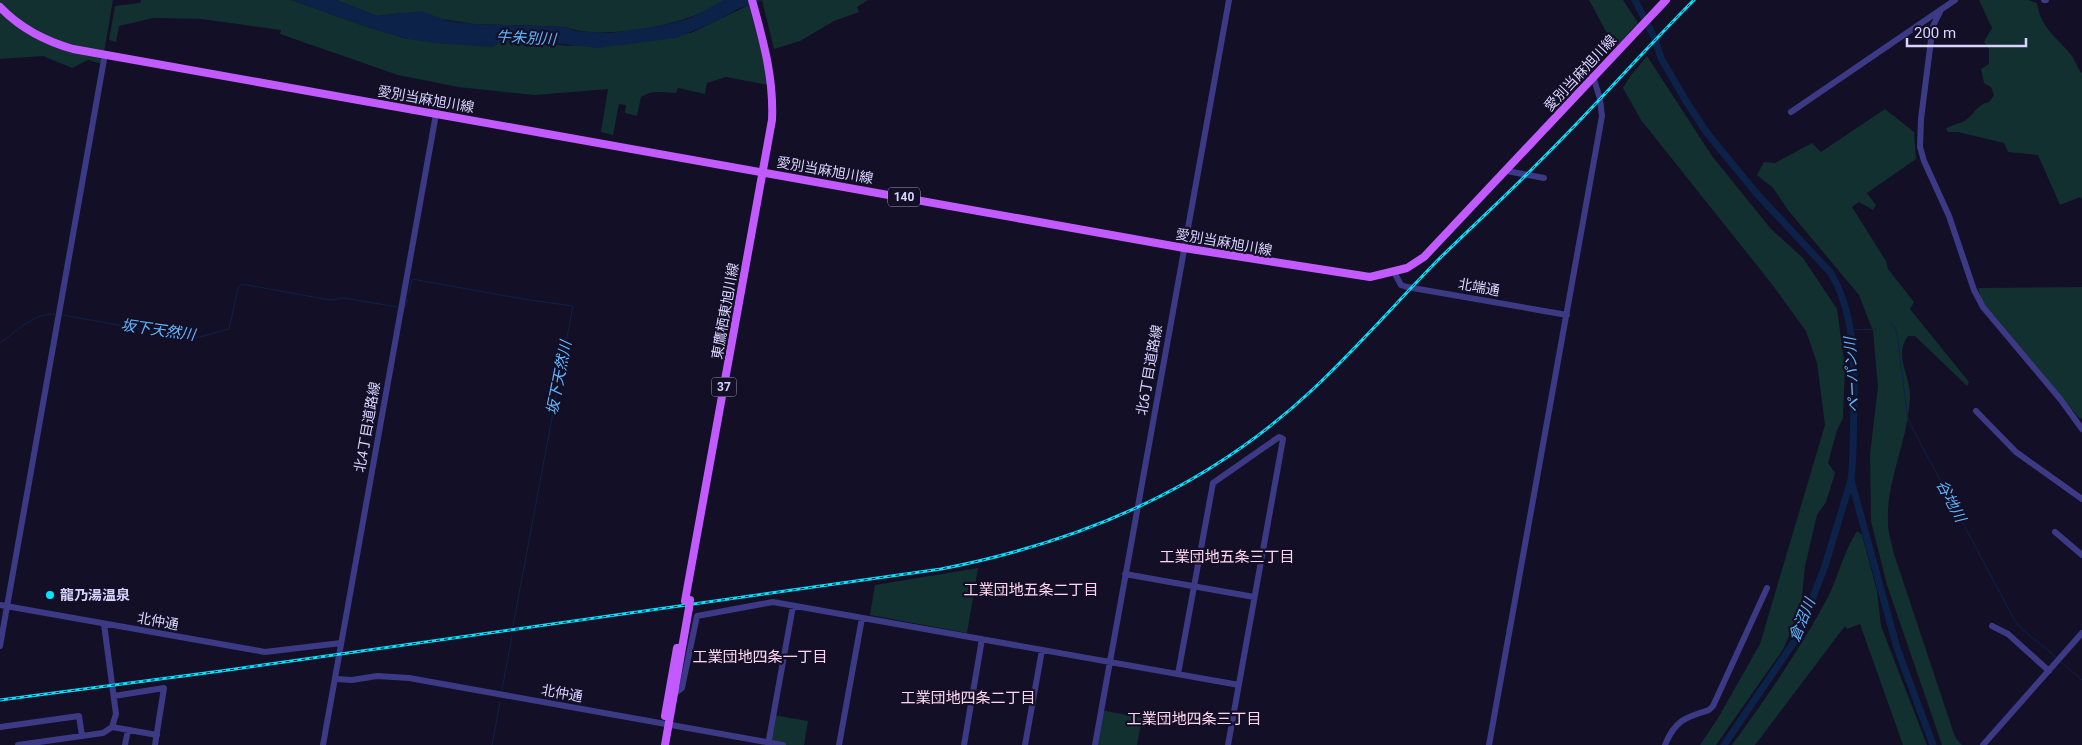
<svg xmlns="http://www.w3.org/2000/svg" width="2082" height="745" font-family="Roboto,'Noto Sans JP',sans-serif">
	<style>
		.green { fill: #12302f }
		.water { fill: #0c2248 }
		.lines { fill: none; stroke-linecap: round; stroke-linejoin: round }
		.stream { stroke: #0c2248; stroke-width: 1 }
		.river { stroke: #0c2248; stroke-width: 7 }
		.minor { stroke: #3d3a85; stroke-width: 6 }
		.major { stroke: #c25bff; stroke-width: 8 }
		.rail-casing { stroke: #00e5ff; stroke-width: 3 }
		.rail { stroke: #130f26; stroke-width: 1; stroke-dasharray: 4; stroke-linecap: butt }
		.major-bridge { stroke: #c25bff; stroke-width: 8 }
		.poi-dot { fill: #00e5ff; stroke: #130f26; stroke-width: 2 }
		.labels { text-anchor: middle; stroke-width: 4.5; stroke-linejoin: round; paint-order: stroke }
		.shield { fill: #130f26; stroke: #9e99be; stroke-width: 1 }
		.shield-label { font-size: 12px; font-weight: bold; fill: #d9d4ff }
		.street-label { font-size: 14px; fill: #d9d4ff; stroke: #130f26 }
		.poi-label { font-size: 14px; font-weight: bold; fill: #d9d4ff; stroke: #130f26; text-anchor: start }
		.water-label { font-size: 15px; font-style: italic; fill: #62b6ff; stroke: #130f26 }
		.neighbourhood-label { font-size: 15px; fill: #ffd6f0; stroke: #130f26 }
	</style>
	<rect width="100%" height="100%" fill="#130f26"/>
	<!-- green -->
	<path class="green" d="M 0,0 L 113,0 L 102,64 L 88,60 L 72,68 L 43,56 L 0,59 Z
		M 141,0 L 292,0 L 364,26 L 408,39 L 524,40 L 567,46 L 691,33 L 749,5 L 763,57 L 768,85 L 726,77 L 707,83 L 705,94 L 678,88 L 676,93 C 663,92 652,90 641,97 L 637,116 L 625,113 L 626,105 L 619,104 L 613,135 L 601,132 L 608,89 L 535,95 L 458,87 L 398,75 L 280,34 L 281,30 L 201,19 L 153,18 L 119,26 L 116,42 L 109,40 L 115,6 L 140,3 Z
		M 336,0 L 725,0 C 693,24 603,42 566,27 L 474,24 L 402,13 L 377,16 Z
		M 762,0 L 868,0 L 857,7 L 859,12 L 834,21 L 800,41 L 774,49 Z
		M 1589,0 L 1623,0 L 1638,23 L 1615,48 Z
		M 1979,0 L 2028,0 L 2037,3 C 2041,29 2057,37 2072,56 C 2076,62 2078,70 2082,73 L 2082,199 L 2080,197 L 2060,205 L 2038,155 L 2008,152 L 2004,143 L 1958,132 L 1948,132 L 1946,129 C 1952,124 1960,124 1966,120 C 1975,113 1977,105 1989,102 L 1994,95 L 1991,87 L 1984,83 L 1981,69 L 1989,64 L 1989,49 L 1984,42 L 1992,28 Z
		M 1647,56 L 1712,156 L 1771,229 L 1803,258 L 1837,309 L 1845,367 L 1843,418 L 1837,430 L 1828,463 L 1835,473 L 1826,502 L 1817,515 L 1805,566 L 1801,606 L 1784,648 L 1716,745 L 1700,745 L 1718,718 L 1760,644 L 1825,425 L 1817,363 L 1806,331 L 1771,283 L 1641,120 L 1623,88 L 1631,75 Z
		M 1885,109 L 1914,132 L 1916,159 L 1867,193 L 1876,205 L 1873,210 L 1859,202 L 1852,207 L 1886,261 L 1888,269 L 1914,302 L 1910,309 L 1969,382 L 1967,386 L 1915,336 L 1908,336 C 1893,356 1911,376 1910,398 C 1908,441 1886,481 1888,523 C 1888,533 1892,544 1894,554 L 1955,737 L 1962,745 L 1942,745 L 1887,585 L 1871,521 L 1870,454 L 1878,387 L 1873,331 L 1859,295 L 1788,210 L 1773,188 L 1757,175 L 1764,162 L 1775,163 L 1812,143 L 1821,152 Z
		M 2082,287 L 2082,418 L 2080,419 L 1982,301 L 1978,288 Z
		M 1857,531 L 1862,535 L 1877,591 L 1881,626 L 1927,745 L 1903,745 L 1860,624 L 1847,629 L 1845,626 L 1755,745 L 1732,745 C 1767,697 1800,649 1828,597 C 1839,575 1843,553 1857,531 Z
		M 978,568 L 967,633 L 870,615 L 875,585 Z
		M 1101,710 L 1142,718 L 1137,745 L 1095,745 Z
		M 773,715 L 808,721 L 804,745 L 783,745 L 768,742 Z"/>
	<!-- water -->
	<path class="water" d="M 292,0 L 336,0 L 377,16 L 421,11 L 448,21 L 474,24 L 566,27 L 575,31 L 609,33 L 659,26 L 688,19 L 725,0 L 764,0 L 738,9 L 715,22 L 676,38 L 598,48 L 524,40 L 503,40 L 493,47 L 435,43 L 408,39 L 364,26 Z"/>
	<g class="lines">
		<!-- stream -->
		<path class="stream" d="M 409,293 L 412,279 L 523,299 L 573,306 L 513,626
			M 404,309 L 408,298
			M 63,315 L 183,337 L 196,338 L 229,329 L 238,288 L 242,284 L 319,298 L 331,300 L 344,298 L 397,307
			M 1890,323 L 1894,326 L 1897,333 L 1908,420 L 2015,621 L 2023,630 L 2056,657
			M 1850,330 L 1877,329
			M 0,343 C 17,331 34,313 55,314
			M 2061,662 L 2082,680
			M 502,690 L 512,636
			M 492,745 L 500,702"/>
		<!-- river -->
		<path class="river" d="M 1635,0 L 1655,39 L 1661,58 L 1686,101 L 1707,133 L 1757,194 L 1830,272 C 1854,310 1854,359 1854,403 C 1853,429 1854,454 1851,480 L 1897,648 L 1933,745
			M 1724,745 L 1798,636 L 1825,566 L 1851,480"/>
		<!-- minor -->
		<path class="minor" d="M 2044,0 L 2046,0
			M 1940,12 L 1933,26 L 1931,40 L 1921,119 L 1920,147 L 1924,161 L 1949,216 L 1974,290 L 1983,307 L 2061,400 L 2082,429
			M 1791,112 L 1955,0
			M 1507,171 L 1544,178
			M 1394,272 L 1401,285 L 1407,287 L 1567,315
			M 1976,411 L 2016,452 L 2082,499
			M 2055,532 L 2082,555
			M 1125,574 L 1254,597
			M 0,605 L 265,652 L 341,643
			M 1992,626 L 2008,634 L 2049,671
			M 0,646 L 105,54
			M 1178,674 L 1213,483 L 1279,437 L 1283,439 L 1228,745
			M 335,679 L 352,680 L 377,676 L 409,678 L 783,745
			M 674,694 L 682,688 L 697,616 L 773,602 L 1239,685
			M 114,696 L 164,688 L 155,745
			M 0,727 L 79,716 L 82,736
			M 112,727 L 157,735
			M 18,745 L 103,733 L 112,727 L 116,714 L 104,624
			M 125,745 L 128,730
			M 323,745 L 436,114
			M 768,745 L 793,606
			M 839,745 L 862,618
			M 964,745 L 982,639
			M 1025,745 L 1042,650
			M 1095,745 L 1229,0
			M 1489,745 L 1602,116 L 1600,99 L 1593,76
			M 1665,745 C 1675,720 1686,717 1709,710 L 1713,706 L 1767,588
			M 1983,745 L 2082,633"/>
		<!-- major -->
		<path class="major" d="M 0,7 C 20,28 45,41 73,49 L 1184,248 L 1370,277 L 1407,268 L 1424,257 L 1666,0
			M 685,601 L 772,120 C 774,78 763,40 752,0
			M 665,716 L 677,648
			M 665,745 L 689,608"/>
		<!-- rail casing -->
		<g class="rail-casing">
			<path id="rail" d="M 0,700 L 221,671 L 941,569 C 1080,542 1206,489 1311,391 C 1355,350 1394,305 1436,262 C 1470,228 1506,196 1540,161 C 1593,109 1641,53 1694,0"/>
		</g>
		<!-- rail -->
		<use href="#rail" class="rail"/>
		<!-- major-bridge -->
		<path class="major-bridge" d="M 689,608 L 690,600"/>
	</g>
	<!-- markers -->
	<circle class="poi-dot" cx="50" cy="595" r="5"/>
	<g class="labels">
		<!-- shield labels -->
		<g class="shield">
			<rect x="888" y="187.5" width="32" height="19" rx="4"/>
			<rect x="711.5" y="377.5" width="25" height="19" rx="4"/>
		</g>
		<g class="shield-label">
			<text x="904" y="201">140</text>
			<text x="724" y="391">37</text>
		</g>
		<!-- street labels -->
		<g class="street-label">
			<text transform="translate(1580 73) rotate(-47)" y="5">愛別当麻旭川線</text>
			<text transform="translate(426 99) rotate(10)" y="5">愛別当麻旭川線</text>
			<text transform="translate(825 170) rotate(10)" y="5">愛別当麻旭川線</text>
			<text transform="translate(1224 242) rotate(10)" y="5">愛別当麻旭川線</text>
			<text transform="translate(1479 287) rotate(10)" y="5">北端通</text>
			<text transform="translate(725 311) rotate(-80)" y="5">東鷹栖東旭川線</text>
			<text transform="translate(1149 370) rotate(-80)" y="5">北6丁目道路線</text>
			<text transform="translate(367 427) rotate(-80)" y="5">北4丁目道路線</text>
			<text transform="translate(158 621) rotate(10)" y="5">北仲通</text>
			<text transform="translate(562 693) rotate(10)" y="5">北仲通</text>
		</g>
		<!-- poi labels -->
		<g class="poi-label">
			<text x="60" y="600">龍乃湯温泉</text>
		</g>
		<!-- water labels -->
		<g class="water-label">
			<text transform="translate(526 38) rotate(3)" y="5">牛朱別川</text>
			<text transform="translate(158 330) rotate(8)" y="5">坂下天然川</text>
			<text transform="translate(1852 375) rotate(-93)" y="5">ペーパン川</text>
			<text transform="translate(559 378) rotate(-79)" y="5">坂下天然川</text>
			<text transform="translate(1951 501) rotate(62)" y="5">谷地川</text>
			<text transform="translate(1802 620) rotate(-68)" y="5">倉沼川</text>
		</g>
		<!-- neighbourhood labels -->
		<g class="neighbourhood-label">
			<text x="1227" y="562">工業団地五条三丁目</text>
			<text x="1031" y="595">工業団地五条二丁目</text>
			<text x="760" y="662">工業団地四条一丁目</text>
			<text x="968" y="703">工業団地四条二丁目</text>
			<text x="1194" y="724">工業団地四条三丁目</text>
		</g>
	</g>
	<!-- scale -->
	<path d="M1907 38v8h119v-8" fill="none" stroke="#d9d4ff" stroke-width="2.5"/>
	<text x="1914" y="38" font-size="15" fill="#d9d4ff" stroke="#130f26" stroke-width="4" paint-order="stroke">200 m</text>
</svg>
